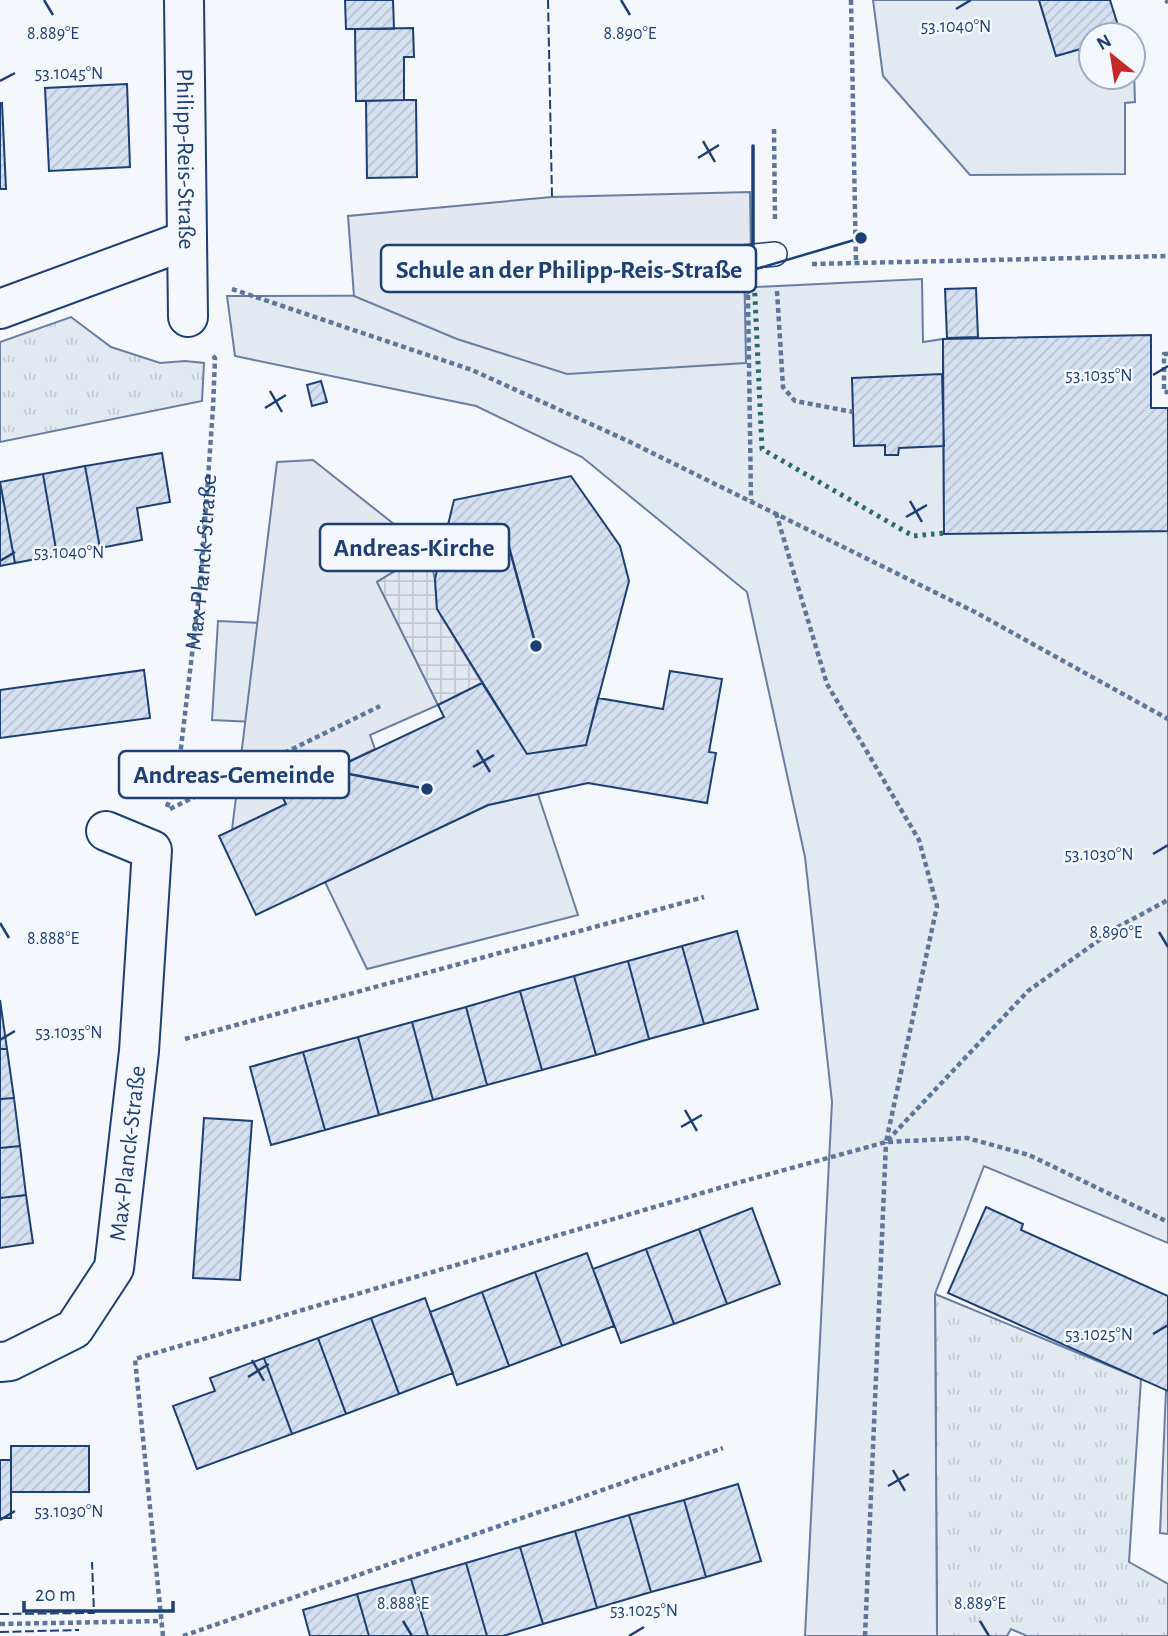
<svg xmlns="http://www.w3.org/2000/svg" width="1168" height="1636" font-family="'Alegreya Sans',sans-serif">
	<style>
		.grass { fill: url(#grass-tufts); stroke: #687fa3; stroke-width: 2 }
		.park { fill: #e3e9f0; stroke: #687fa3; stroke-width: 2 }
		.parking { fill: #e3e8f0; stroke: #687fa3; stroke-width: 2 }
		.plaza { fill: url(#plaza-grid); stroke: #687fa3; stroke-width: 2 }
		.building { fill: url(#building-hatch); stroke: #1d3f73; stroke-width: 2 }
		.lines { fill: none; stroke-linecap: round; stroke-linejoin: round }
		.lane-casing { stroke: #1d3f73; stroke-width: 26 }
		.street-casing { stroke: #1d3f73; stroke-width: 42 }
		.path { stroke: #5e769c; stroke-width: 4.5; stroke-dasharray: 5 3.5; stroke-linecap: butt }
		.lane { stroke: #f4f7fb; stroke-width: 23 }
		.street { stroke: #f4f7fb; stroke-width: 38 }
		.hedge { stroke: #2c6c60; stroke-width: 5; stroke-dasharray: 3.5 5; stroke-linecap: butt }
		.fence { stroke: #1d3f73; stroke-width: 2; stroke-dasharray: 9 3.5; stroke-linecap: butt }
		.wall { stroke: #1d3f73; stroke-width: 3.5 }
		.ticks { fill: none; stroke: #1d3f73; stroke-width: 2.5 }
		.labels { text-anchor: middle; stroke-width: 5; stroke-linejoin: round; paint-order: stroke }
		.street-label { font-size: 24px; fill: #1d3f73; stroke: #f4f7fb }
		.ticks-label { font-size: 18px; text-anchor: middle; fill: #1d3f73; stroke: #f4f7fb; stroke-width: 5; stroke-linejoin: round; paint-order: stroke }
		.leader { fill: none; stroke: #1d3f73; stroke-width: 2.5 }
		.callout-dot { fill: #1d3f73; stroke: #f4f7fb; stroke-width: 2.5 }
		.callout { fill: #f4f7fb; stroke: #1d3f73; stroke-width: 2.5 }
		.callout-label { font-size: 26px; text-anchor: middle; font-weight: bold; fill: #1d3f73 }
	</style>
	<defs>
		<pattern id="grass-tufts" width="24" height="20" patternUnits="userSpaceOnUse" patternTransform="scale(1.75)"><rect width="24" height="20" fill="#e3e9f0"/><path d="M3 7l-1-3M5 7V3M7 7l1-3M15 17l-1-3M17 17v-4M19 17l1-3" fill="none" stroke="#c2c9d1"/></pattern>
		<pattern id="plaza-grid" width="8" height="8" patternUnits="userSpaceOnUse" patternTransform="scale(1.75)"><rect width="8" height="8" fill="#e3e8f0"/><path d="M0 4h8M4 0v8" fill="none" stroke="#c2c8d1"/></pattern>
		<pattern id="building-hatch" width="6" height="6" patternUnits="userSpaceOnUse" patternTransform="scale(1.75)"><rect width="6" height="6" fill="#d5e0f0"/><path d="M-1 1l2-2M0 6l6-6M5 7l2-2" fill="none" stroke="#b6c1d1"/></pattern>
	</defs>
	<rect width="100%" height="100%" fill="#f4f7fb"/>
	<!-- grass -->
	<path class="grass" d="M 71,317 L 111,347 L 160,363 L 185,361 L 204,363 L 202,401 L 0,442 L 0,342 Z
		M 935,1294 L 1141,1379 L 1129,1562 L 1168,1584 L 1168,1636 L 1027,1636 L 1011,1629 L 1007,1636 L 937,1636 Z"/>
	<!-- park -->
	<path class="park" d="M 873,0 L 1039,0 L 1056,56 L 1091,46 L 1091,77 L 1133,77 L 1133,41 L 1135,102 L 1125,103 L 1125,174 L 970,175 L 883,76 Z
		M 922,279 L 923,342 L 943,339 L 944,533 L 1168,531 L 1168,1243 L 984,1166 L 935,1294 L 937,1636 L 805,1636 L 832,1102 L 805,857 L 747,592 L 582,457 L 476,406 L 235,356 L 227,296 L 554,295 L 701,332 L 756,287 Z
		M 218,621 L 259,623 L 254,722 L 212,720 Z
		M 538,794 L 578,915 L 367,969 L 325,882 L 488,805 Z"/>
	<!-- parking -->
	<path class="parking" d="M 750,192 L 751,254 L 744,257 L 746,363 L 567,374 L 457,339 L 354,296 L 348,216 L 552,197 Z
		M 313,460 L 428,551 L 377,582 L 438,705 L 370,735 L 375,749 L 281,793 L 286,804 L 232,830 L 277,462 Z
		M 1166,1390 L 1168,1391 L 1168,1534 L 1160,1533 Z"/>
	<!-- plaza -->
	<path class="plaza" d="M 428,551 L 435,579 L 437,609 L 482,683 L 438,705 L 377,582 Z"/>
	<!-- building -->
	<path class="building" d="M 345,0 L 393,0 L 394,29 L 346,29 Z
		M 1039,0 L 1110,0 L 1121,35 L 1091,35 L 1091,46 L 1056,56 Z
		M 413,28 L 414,57 L 404,57 L 404,100 L 356,101 L 355,29 Z
		M 127,84 L 130,167 L 49,171 L 45,88 Z
		M 404,100 L 416,100 L 417,177 L 367,178 L 366,101 Z
		M 0,103 L 2,103 L 6,189 L 0,189 Z
		M 976,288 L 978,337 L 947,338 L 945,289 Z
		M 1151,335 L 1151,408 L 1168,408 L 1168,531 L 944,534 L 943,339 Z
		M 942,374 L 944,446 L 899,448 L 898,455 L 885,455 L 885,445 L 854,446 L 852,378 Z
		M 321,381 L 327,402 L 312,406 L 307,385 Z
		M 162,453 L 170,502 L 137,508 L 142,540 L 100,548 L 85,466 Z
		M 85,466 L 100,548 L 57,555 L 43,474 Z
		M 43,474 L 57,555 L 15,563 L 0,482 Z
		M 571,476 L 620,546 L 629,581 L 586,745 L 527,754 L 437,609 L 435,579 L 454,500 Z
		M 0,482 L 15,563 L 0,566 Z
		M 144,670 L 150,718 L 0,738 L 0,690 Z
		M 670,671 L 722,679 L 709,752 L 716,753 L 707,803 L 588,783 L 488,805 L 256,915 L 219,836 L 286,804 L 281,794 L 444,717 L 438,705 L 482,683 L 527,754 L 586,745 L 598,698 L 663,709 Z
		M 737,931 L 758,1009 L 704,1024 L 682,946 Z
		M 682,946 L 704,1024 L 649,1039 L 628,961 Z
		M 628,961 L 649,1039 L 596,1055 L 574,976 Z
		M 574,976 L 596,1055 L 542,1070 L 520,991 Z
		M 520,991 L 542,1070 L 487,1085 L 466,1007 Z
		M 0,1000 L 7,1049 L 0,1049 Z
		M 466,1007 L 487,1085 L 433,1100 L 412,1022 Z
		M 412,1022 L 433,1100 L 379,1115 L 358,1037 Z
		M 358,1037 L 379,1115 L 325,1130 L 303,1052 Z
		M 0,1049 L 7,1049 L 14,1098 L 0,1099 Z
		M 303,1052 L 325,1130 L 271,1145 L 250,1067 Z
		M 14,1098 L 20,1146 L 0,1148 L 0,1099 Z
		M 204,1118 L 252,1121 L 240,1280 L 193,1278 Z
		M 20,1146 L 26,1195 L 0,1198 L 0,1148 Z
		M 26,1195 L 33,1243 L 0,1248 L 0,1198 Z
		M 986,1207 L 1023,1224 L 1021,1230 L 1168,1296 L 1168,1391 L 948,1293 Z
		M 752,1208 L 780,1284 L 727,1304 L 699,1229 Z
		M 699,1229 L 727,1304 L 674,1324 L 646,1249 Z
		M 646,1249 L 674,1324 L 621,1343 L 593,1269 Z
		M 587,1253 L 614,1326 L 562,1346 L 535,1272 Z
		M 535,1272 L 562,1346 L 509,1366 L 482,1292 Z
		M 482,1292 L 509,1366 L 457,1385 L 430,1312 Z
		M 425,1298 L 453,1373 L 399,1394 L 371,1318 Z
		M 371,1318 L 399,1394 L 346,1414 L 318,1338 Z
		M 318,1338 L 346,1414 L 292,1434 L 264,1358 Z
		M 264,1358 L 292,1434 L 197,1469 L 173,1406 L 215,1391 L 210,1378 Z
		M 11,1446 L 89,1446 L 89,1492 L 11,1492 Z
		M 0,1460 L 11,1460 L 11,1518 L 0,1518 Z
		M 738,1484 L 761,1561 L 706,1577 L 684,1500 Z
		M 684,1500 L 706,1577 L 651,1592 L 629,1515 Z
		M 629,1515 L 651,1592 L 597,1608 L 575,1531 Z
		M 575,1531 L 597,1608 L 543,1624 L 520,1547 Z
		M 520,1547 L 543,1624 L 503,1636 L 487,1636 L 466,1563 Z
		M 466,1563 L 487,1636 L 428,1636 L 411,1579 Z
		M 411,1579 L 428,1636 L 369,1636 L 357,1594 Z
		M 357,1594 L 369,1636 L 310,1636 L 303,1610 Z"/>
	<g class="lines">
		<!-- lane casing -->
		<g class="lane-casing">
			<path id="lane" d="M 744,257 L 775,254"/>
		</g>
		<!-- street casing -->
		<g class="street-casing">
			<g id="street">
				<path id="s2" d="M 184,0 L 188,317"/>
				<path d="M 0,309 L 187,240"/>
				<path id="s3" d="M 0,1362 L 10,1361 L 74,1329 L 114,1268 L 139,1051 L 152,850 L 106,831"/>
			</g>
		</g>
		<!-- path -->
		<g class="path">
			<path d="M 851,0 L 856,263"/>
			<path d="M 1166,0 L 1168,3"/>
			<path d="M 774,129 L 775,219"/>
			<path d="M 812,264 L 1168,256"/>
			<path d="M 232,289 L 472,370 L 628,441 L 975,612 L 1168,719"/>
			<path d="M 777,291 L 783,387 L 795,401 L 853,412"/>
			<path d="M 748,295 L 751,500"/>
			<path d="M 1168,354 L 1164,354 L 1164,392 L 1168,392"/>
			<path d="M 776,513 L 827,684 L 919,840 L 937,906 L 886,1142 L 967,1138 L 1029,1155 L 1168,1222"/>
			<path id="s1" d="M 167,807 L 178,773 L 201,578 L 213,408 L 215,358 L 212,355"/>
			<path d="M 170,809 L 380,706"/>
			<path d="M 185,1039 L 704,897"/>
			<path d="M 0,1624 L 162,1621"/>
			<path d="M 163,1636 L 135,1359 L 733,1184 L 886,1142 L 1028,991 L 1116,928 L 1168,900"/>
			<path d="M 183,1636 L 723,1448"/>
			<path d="M 865,1636 L 886,1142"/>
		</g>
		<!-- lane -->
		<use href="#lane" class="lane"/>
		<!-- street -->
		<use href="#street" class="street"/>
		<!-- hedge -->
		<path class="hedge" d="M 754,276 L 762,449 L 913,536 L 945,533"/>
		<!-- fence -->
		<path class="fence" d="M 548,0 L 552,197
			M 0,1614 L 94,1613 L 92,1562
			M 0,1632 L 79,1630"/>
		<!-- wall -->
		<path class="wall" d="M 753,245 L 753,146"/>
	</g>
	<!-- ticks -->
	<path class="ticks" d="M 44,0 L 53,15M 621,0 L 630,15M 956,9 L 971,0M 0,81 L 15,73M 703,141 L 715,162M 698,158 L 719,145M 1153,375 L 1168,366M 270,391 L 282,412M 265,408 L 286,395M 910,501 L 922,522M 906,517 L 927,505M 0,561 L 15,552M 477,750 L 490,772M 473,767 L 494,755M 1153,854 L 1168,845M 0,923 L 9,938M 1159,932 L 1168,947M 0,1040 L 15,1031M 685,1110 L 697,1131M 681,1127 L 702,1115M 1153,1334 L 1168,1325M 252,1360 L 264,1381M 248,1377 L 269,1364M 893,1470 L 905,1491M 888,1486 L 909,1474M 0,1520 L 15,1511M 403,1621 L 412,1636M 980,1621 L 989,1636M 629,1636 L 644,1627"/>
	<g class="labels">
		<!-- street labels -->
		<g class="street-label">
			<text dy="8" stroke="none"><textPath href="#s2" startOffset="159">Philipp-Reis-Straße</textPath></text>
			<text dy="8" stroke="none"><textPath href="#s1" startOffset="248">Max-Planck-Straße</textPath></text>
			<text dy="8" stroke="none"><textPath href="#s3" startOffset="270">Max-Planck-Straße</textPath></text>
		</g>
	</g>
	<g class="ticks-label">
		<text x="956" y="32">53.1040°N</text>
		<text x="53" y="39">8.889°E</text>
		<text x="630" y="39">8.890°E</text>
		<text x="69" y="79">53.1045°N</text>
		<text x="1099" y="381">53.1035°N</text>
		<text x="69" y="558">53.1040°N</text>
		<text x="1099" y="860">53.1030°N</text>
		<text x="1116" y="938">8.890°E</text>
		<text x="53" y="944">8.888°E</text>
		<text x="69" y="1038">53.1035°N</text>
		<text x="1099" y="1340">53.1025°N</text>
		<text x="69" y="1517">53.1030°N</text>
		<text x="403" y="1609">8.888°E</text>
		<text x="980" y="1609">8.889°E</text>
		<text x="644" y="1616">53.1025°N</text>
	</g>
	<!-- callouts -->
	<path class="leader" d="M861 238L756 269M536 646L509 547M427 789L349 774"/>
	<g class="callout-dot">
		<circle cx="861" cy="238" r="7"/>
		<circle cx="536" cy="646" r="7"/>
		<circle cx="427" cy="789" r="7"/>
	</g>
	<g class="callout">
		<rect x="381" y="245" width="375" height="47" rx="7"/>
		<rect x="320" y="524" width="189" height="47" rx="7"/>
		<rect x="119" y="751" width="230" height="47" rx="7"/>
	</g>
	<g class="callout-label">
		<text x="569" y="278">Schule an der Philipp-Reis-Straße</text>
		<text x="414" y="556">Andreas-Kirche</text>
		<text x="234" y="783">Andreas-Gemeinde</text>
	</g>
	<!-- north arrow -->
	<g transform="translate(1112 56) rotate(330)"><circle r="33" fill="#f4f7fb" stroke="#9eadc5" stroke-width="2"/>
	<path d="M0-5L12 26L0 18L-12 26Z" fill="#c62828"/>
	<text y="-10" font-size="19" font-weight="bold" text-anchor="middle" fill="#1d3f73">N</text>
	</g>
	<!-- scale -->
	<path d="M24 1601v10h149v-10" fill="none" stroke="#1d3f73" stroke-width="3.5"/>
	<text x="35" y="1601" font-size="21" fill="#1d3f73" stroke="#f4f7fb" stroke-width="5" paint-order="stroke">20 m</text>
</svg>
